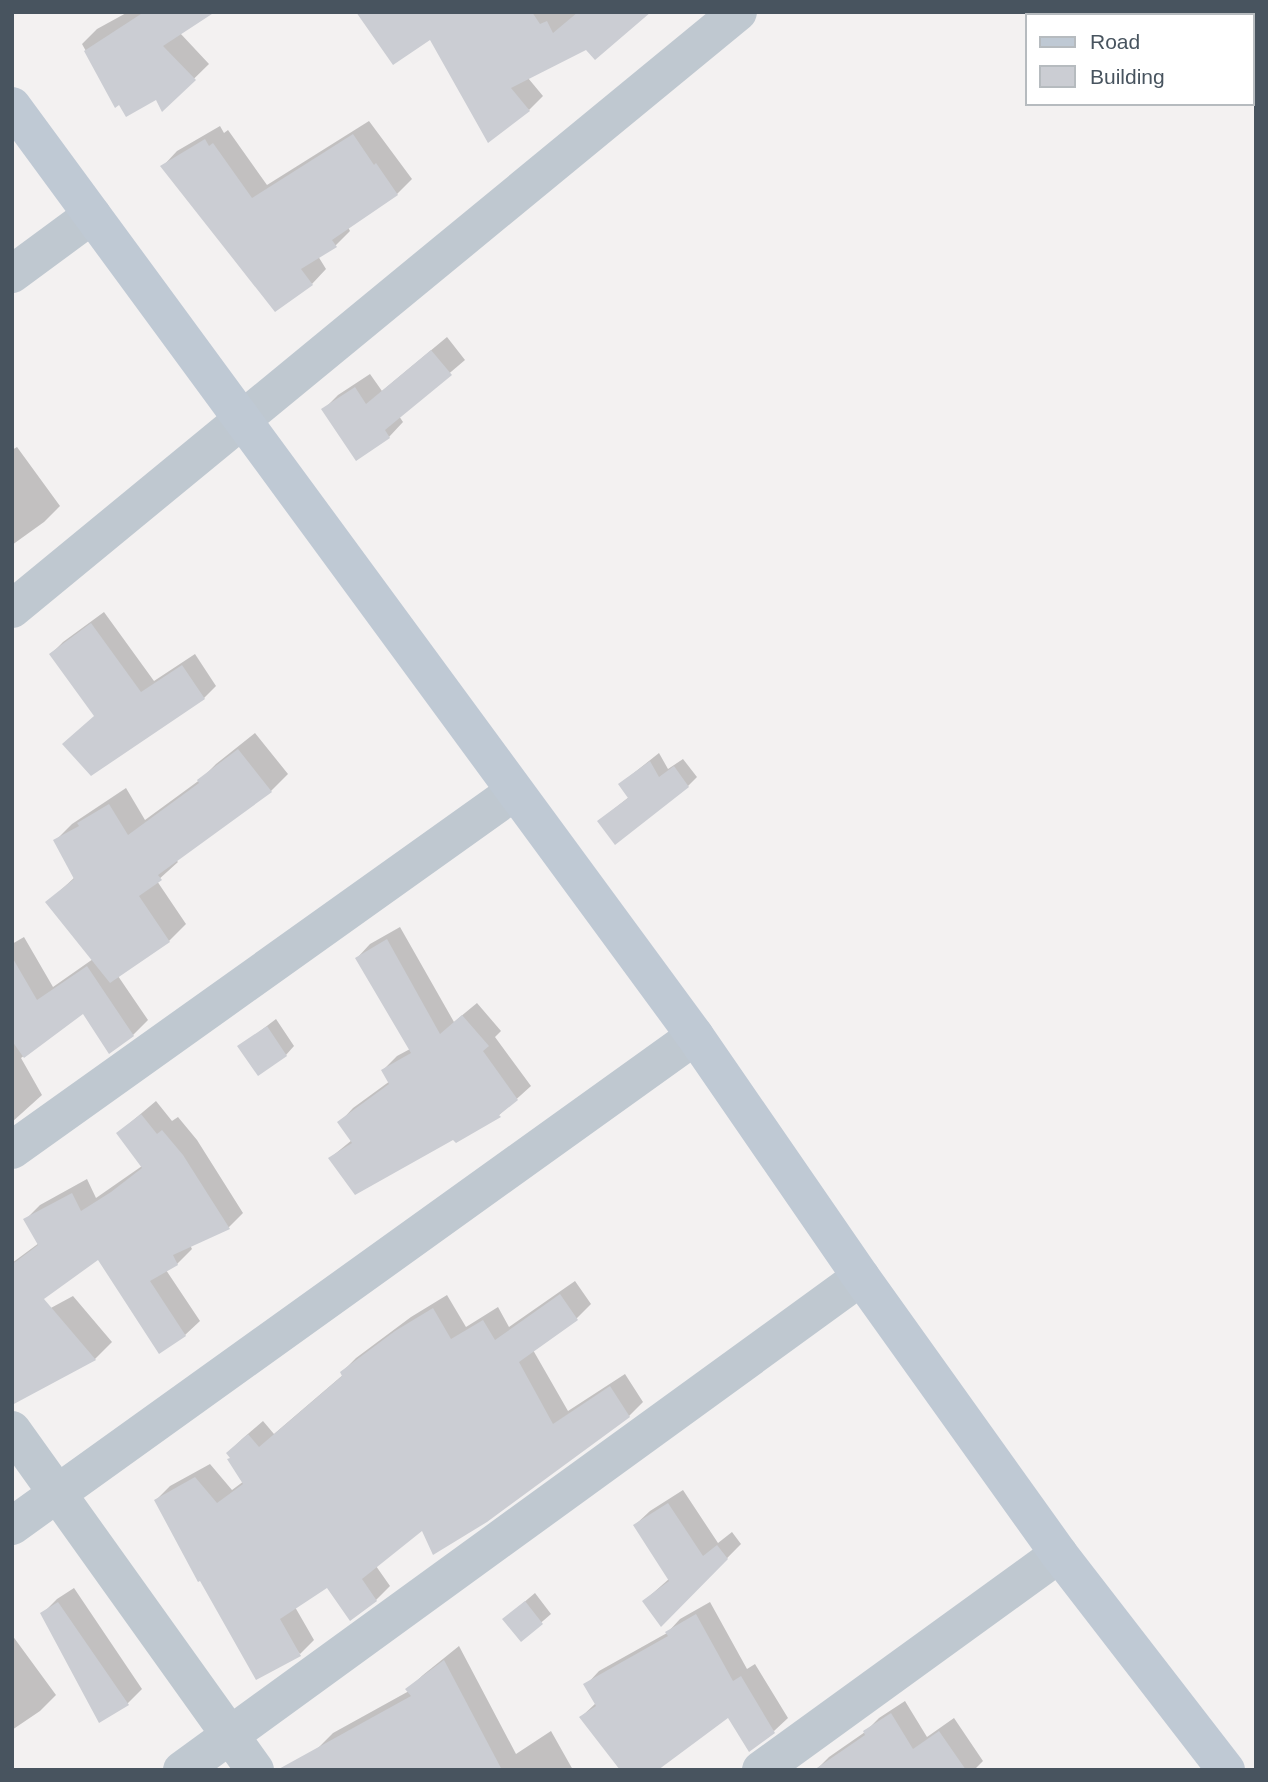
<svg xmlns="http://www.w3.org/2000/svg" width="1268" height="1782" font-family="Helvetica,sans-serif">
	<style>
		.shadow { fill: #0003 }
		.building { fill: #cbcdd3 }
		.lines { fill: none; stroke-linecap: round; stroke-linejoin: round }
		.minor { stroke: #bfc8d0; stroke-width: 38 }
		.tertiary { stroke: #bfc8d0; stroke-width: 38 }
		.secondary { stroke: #bfc9d4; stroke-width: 38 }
	</style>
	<rect width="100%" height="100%" fill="#f3f1f1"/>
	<!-- shadow -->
	<path class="shadow" d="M 128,12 L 208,12 L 180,33 L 209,64 L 163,109 L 157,98 L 119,102 L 116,105 L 82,44 L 97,29 Z
		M 367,12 L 647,12 L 587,48 L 528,78 L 543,96 L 529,110 L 431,38 Z
		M 369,121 L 412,179 L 397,194 L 348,227 L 350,231 L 336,245 L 318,256 L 326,269 L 312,284 L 163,166 L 177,151 L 220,126 L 224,133 L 228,130 L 267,185 Z
		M 447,337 L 465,360 L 399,416 L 403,422 L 389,437 L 324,409 L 338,395 L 370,374 L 382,391 Z
		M 17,447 L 60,506 L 44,522 L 12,545 L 12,450 Z
		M 104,612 L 154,681 L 195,654 L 216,686 L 204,698 L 95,715 L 51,654 L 63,642 Z
		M 255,733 L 288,774 L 271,791 L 176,860 L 178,862 L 157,881 L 186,924 L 169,941 L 118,976 L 148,1020 L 133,1035 L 83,1012 L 21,1058 L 42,1095 L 12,1122 L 12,944 L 24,937 L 53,987 L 93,959 L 48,902 L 75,877 L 55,841 L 72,824 L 126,788 L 145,820 L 201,779 L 216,764 Z
		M 659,753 L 668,769 L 683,759 L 697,777 L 688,786 L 599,821 L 629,797 L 620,784 Z
		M 400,927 L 454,1022 L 477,1003 L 501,1031 L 495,1037 L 531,1086 L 499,1115 L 454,1137 L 330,1158 L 352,1140 L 340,1122 L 353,1108 L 390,1081 L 383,1070 L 397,1056 L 410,1049 L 357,958 L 370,944 Z
		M 276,1019 L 294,1046 L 286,1055 L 239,1047 Z
		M 156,1101 L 172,1121 L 178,1117 L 197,1140 L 243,1213 L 229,1227 L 190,1245 L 192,1249 L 177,1264 L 166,1270 L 200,1321 L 185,1335 L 98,1257 L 12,1263 L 39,1243 L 25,1220 L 40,1205 L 87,1179 L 96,1198 L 142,1166 L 118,1133 Z
		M 575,1281 L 591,1304 L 577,1318 L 533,1350 L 568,1411 L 625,1374 L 643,1402 L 629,1416 L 422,1529 L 376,1566 L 390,1586 L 376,1600 L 351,1618 L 327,1586 L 295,1607 L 314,1640 L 300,1654 L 156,1500 L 170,1486 L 210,1464 L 232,1490 L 244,1481 L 228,1453 L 242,1439 L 263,1421 L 274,1434 L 344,1374 L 342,1372 L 356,1358 L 411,1317 L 447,1295 L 466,1327 L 498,1307 L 509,1327 Z
		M 73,1296 L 112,1342 L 95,1359 L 12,1404 L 12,1329 Z
		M 683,1490 L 718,1543 L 732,1532 L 741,1544 L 661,1625 L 644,1601 L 670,1578 L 635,1525 L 650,1511 Z
		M 74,1588 L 142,1689 L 127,1704 L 42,1614 L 57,1599 Z
		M 535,1593 L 551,1614 L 521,1640 L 504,1619 Z
		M 710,1602 L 747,1669 L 755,1664 L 788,1718 L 774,1731 L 728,1715 L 581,1717 L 596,1703 L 586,1685 L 599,1671 L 667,1633 L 680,1619 Z
		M 12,1635 L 56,1695 L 40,1711 L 12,1730 Z
		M 459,1646 L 516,1754 L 551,1731 L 573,1770 L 330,1770 L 318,1748 L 333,1733 L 409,1691 L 408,1689 L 423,1675 Z
		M 905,1701 L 927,1737 L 954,1718 L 983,1761 L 974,1770 L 816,1770 L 829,1757 L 865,1732 L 879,1718 Z"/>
	<!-- building -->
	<path class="building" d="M 144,12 L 215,12 L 163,46 L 196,80 L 162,112 L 156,100 L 126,117 L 119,105 L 115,108 L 84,51 Z
		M 356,12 L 532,12 L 540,24 L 547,21 L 553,33 L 578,12 L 651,12 L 595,60 L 586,50 L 511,88 L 530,111 L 488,143 L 430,40 L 393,65 Z
		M 353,134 L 374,165 L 376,163 L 398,195 L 332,240 L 337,247 L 301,269 L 313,285 L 275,312 L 160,166 L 205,139 L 209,146 L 213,143 L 252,198 Z
		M 431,350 L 452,375 L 385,430 L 390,438 L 356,461 L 321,409 L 355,387 L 366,404 Z
		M 91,623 L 141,692 L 182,665 L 205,699 L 91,776 L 62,744 L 94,716 L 49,654 Z
		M 238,749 L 272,792 L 158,875 L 162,880 L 139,896 L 170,942 L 110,983 L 45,902 L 74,879 L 53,840 L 79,826 L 77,823 L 109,804 L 128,835 L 199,783 L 197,780 Z
		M 650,761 L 659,777 L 674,766 L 689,787 L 615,845 L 597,821 L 628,798 L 618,784 Z
		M 387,939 L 440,1034 L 462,1015 L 489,1046 L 483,1051 L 518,1100 L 499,1115 L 501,1117 L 456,1143 L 453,1140 L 355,1195 L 328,1158 L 352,1143 L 337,1122 L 389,1084 L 381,1070 L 411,1053 L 355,958 Z
		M 12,957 L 37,1000 L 87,966 L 134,1036 L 109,1054 L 83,1014 L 24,1058 L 12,1041 Z
		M 267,1026 L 287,1056 L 258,1076 L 237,1046 Z
		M 141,1114 L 157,1134 L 162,1130 L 183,1155 L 230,1229 L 173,1255 L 178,1265 L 150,1281 L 186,1336 L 159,1354 L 98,1260 L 44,1299 L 96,1360 L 12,1405 L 12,1261 L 14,1263 L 38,1245 L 23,1219 L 72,1193 L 81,1211 L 111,1192 L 142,1168 L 116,1133 Z
		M 560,1294 L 578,1320 L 519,1362 L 553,1424 L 610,1386 L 630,1417 L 487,1522 L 433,1555 L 422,1531 L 362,1579 L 377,1601 L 350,1621 L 327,1588 L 280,1619 L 301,1656 L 256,1680 L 200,1581 L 198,1582 L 154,1500 L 195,1477 L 217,1503 L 243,1484 L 227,1459 L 230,1458 L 226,1453 L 248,1434 L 259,1447 L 342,1376 L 340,1372 L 395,1331 L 433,1308 L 451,1339 L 483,1320 L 495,1340 Z
		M 668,1503 L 703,1556 L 717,1545 L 728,1559 L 661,1627 L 642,1601 L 669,1581 L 633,1525 Z
		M 525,1601 L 543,1624 L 521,1642 L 502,1619 Z
		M 58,1602 L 129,1705 L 99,1723 L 40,1613 Z
		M 696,1614 L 733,1681 L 741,1676 L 775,1733 L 749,1752 L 728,1718 L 658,1770 L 620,1770 L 579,1717 L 596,1706 L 583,1684 L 668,1636 L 665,1632 Z
		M 444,1660 L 502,1770 L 277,1770 L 411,1696 L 405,1689 Z
		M 891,1713 L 913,1749 L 939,1731 L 966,1770 L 814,1770 L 865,1735 L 863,1731 Z"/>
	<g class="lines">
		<!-- minor -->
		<path class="minor" d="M 12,274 L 92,215
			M 12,1150 L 514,792
			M 12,1430 L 255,1770
			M 12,1526 L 695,1036
			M 182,1770 L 861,1277
			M 761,1770 L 1059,1554"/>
		<!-- tertiary -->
		<path class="tertiary" d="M 12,609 L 738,12"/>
		<!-- secondary -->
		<path class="secondary" d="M 12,106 L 695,1036 L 861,1277 L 1059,1554 L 1226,1770"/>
	</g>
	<!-- border -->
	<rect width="1268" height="1782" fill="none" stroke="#48545f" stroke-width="28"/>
	<!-- legend -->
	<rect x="1026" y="14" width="228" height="91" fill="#ffffff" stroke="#b6bbbf" stroke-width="2"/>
	<rect x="1040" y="37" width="35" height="10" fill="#bfc9d4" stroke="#b6bbbf" stroke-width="2"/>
	<text x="1090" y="49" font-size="21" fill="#48545f">Road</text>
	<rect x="1040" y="66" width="35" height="21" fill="#cbcdd3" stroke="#b6bbbf" stroke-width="2"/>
	<text x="1090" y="84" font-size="21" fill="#48545f">Building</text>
</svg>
